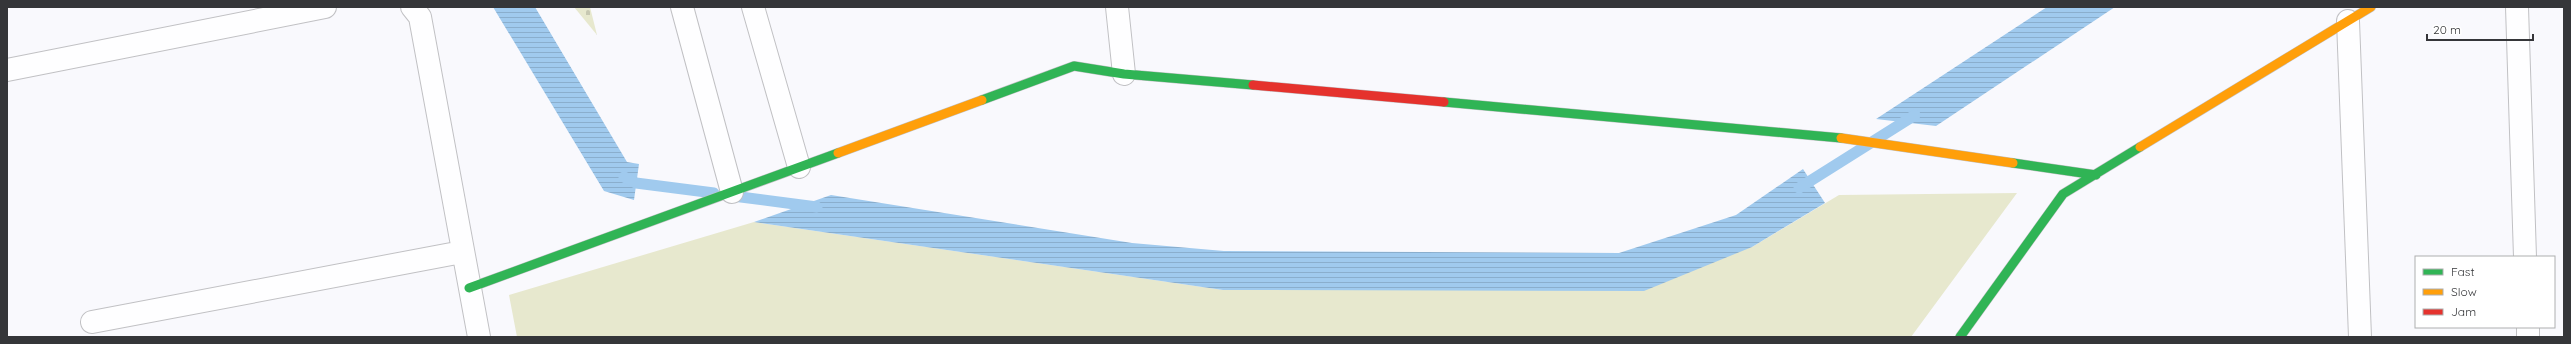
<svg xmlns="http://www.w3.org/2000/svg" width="2571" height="344" font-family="Quicksand,sans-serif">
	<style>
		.grass { fill: #e7e8ce }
		.cemetery { fill: url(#cemetery-stones) }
		.water { fill: url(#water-rules) }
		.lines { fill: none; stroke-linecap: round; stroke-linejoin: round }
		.stream { stroke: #a0caee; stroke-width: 11 }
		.street-casing { stroke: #c1c1c4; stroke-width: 24 }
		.fast-casing { stroke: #c1c1c4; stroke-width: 10 }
		.slow-casing { stroke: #c1c1c4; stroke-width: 10 }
		.jam-casing { stroke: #c1c1c4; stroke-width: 10 }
		.street { stroke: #fefeff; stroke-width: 22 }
		.fast { stroke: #30b455; stroke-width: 9 }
		.slow { stroke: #ff9f0a; stroke-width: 9 }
		.jam { stroke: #e5322d; stroke-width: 9 }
	</style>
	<defs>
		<pattern id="cemetery-stones" width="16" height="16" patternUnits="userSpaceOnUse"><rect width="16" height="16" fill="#e7e8ce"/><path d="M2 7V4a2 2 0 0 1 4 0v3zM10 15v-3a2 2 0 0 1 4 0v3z" fill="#c7c8b2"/></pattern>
		<pattern id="water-rules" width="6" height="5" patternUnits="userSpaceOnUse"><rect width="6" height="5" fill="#a0caee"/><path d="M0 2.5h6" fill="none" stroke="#8aaecd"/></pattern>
	</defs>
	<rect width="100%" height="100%" fill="#f9f9fd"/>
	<!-- grass -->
	<path class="grass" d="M 2017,193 L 1911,337 L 517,337 L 509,295 L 754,222 L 1223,290 L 1752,247 L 1839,195 Z"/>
	<!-- cemetery -->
	<path class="cemetery" d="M 574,7 L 590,7 L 597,35 Z"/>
	<!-- water -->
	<path class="water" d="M 493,7 L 535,7 L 627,162 L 639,164 L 634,200 L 604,191 Z
		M 2047,7 L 2115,7 L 1936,126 L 1876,119 Z
		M 1803,169 L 1825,203 L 1752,247 L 1644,291 L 1223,290 L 754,222 L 831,195 L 1132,243 L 1224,251 L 1619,253 L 1736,215 Z"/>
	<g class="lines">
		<!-- stream -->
		<path class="stream" d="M 624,177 L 636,183 L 714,193
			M 1799,188 L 1915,115
			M 733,196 L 817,207"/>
		<!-- street casing -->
		<g class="street-casing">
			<path id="street" d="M 412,7 L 420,17 L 479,337
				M 682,7 L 732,192
				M 753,7 L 799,167
				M 1117,7 L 1124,74
				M 2517,7 L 2525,257
				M 2348,21 L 2360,337
				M 7,70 L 325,7
				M 92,322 L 462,252
				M 2528,327 L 2528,337"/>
		</g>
		<!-- fast casing -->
		<g class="fast-casing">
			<path id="fast" d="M 982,100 L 1074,66 L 1124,74 L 1253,85
				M 1444,102 L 1841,138
				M 2013,163 L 2096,175
				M 469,288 L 838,153
				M 1960,337 L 2063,194 L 2140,147"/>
		</g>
		<!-- slow casing -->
		<g class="slow-casing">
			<path id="slow" d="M 1841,138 L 2013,163
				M 2140,147 L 2371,7
				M 838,153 L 982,100"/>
		</g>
		<!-- jam casing -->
		<g class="jam-casing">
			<path id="jam" d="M 1253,85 L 1444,102"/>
		</g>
		<!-- street -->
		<use href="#street" class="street"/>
		<!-- fast -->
		<use href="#fast" class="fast"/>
		<!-- slow -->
		<use href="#slow" class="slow"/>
		<!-- jam -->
		<use href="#jam" class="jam"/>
	</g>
	<!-- border -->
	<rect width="2571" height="344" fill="none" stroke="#353639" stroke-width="16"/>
	<!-- legend -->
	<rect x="2415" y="256" width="140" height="72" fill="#ffffff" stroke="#aeafb0"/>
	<rect x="2423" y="269" width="20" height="6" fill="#30b455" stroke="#aeafb0"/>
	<text x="2451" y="276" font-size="12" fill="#353639">Fast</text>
	<rect x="2423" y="289" width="20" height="6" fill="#ff9f0a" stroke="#aeafb0"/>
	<text x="2451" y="296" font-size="12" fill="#353639">Slow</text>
	<rect x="2423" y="309" width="20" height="6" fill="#e5322d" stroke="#aeafb0"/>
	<text x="2451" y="316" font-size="12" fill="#353639">Jam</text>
	<!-- scale -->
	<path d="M2427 34v6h106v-6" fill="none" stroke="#353639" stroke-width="2"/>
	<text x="2433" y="34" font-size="12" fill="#353639" stroke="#ffffff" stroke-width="3" paint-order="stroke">20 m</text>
</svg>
